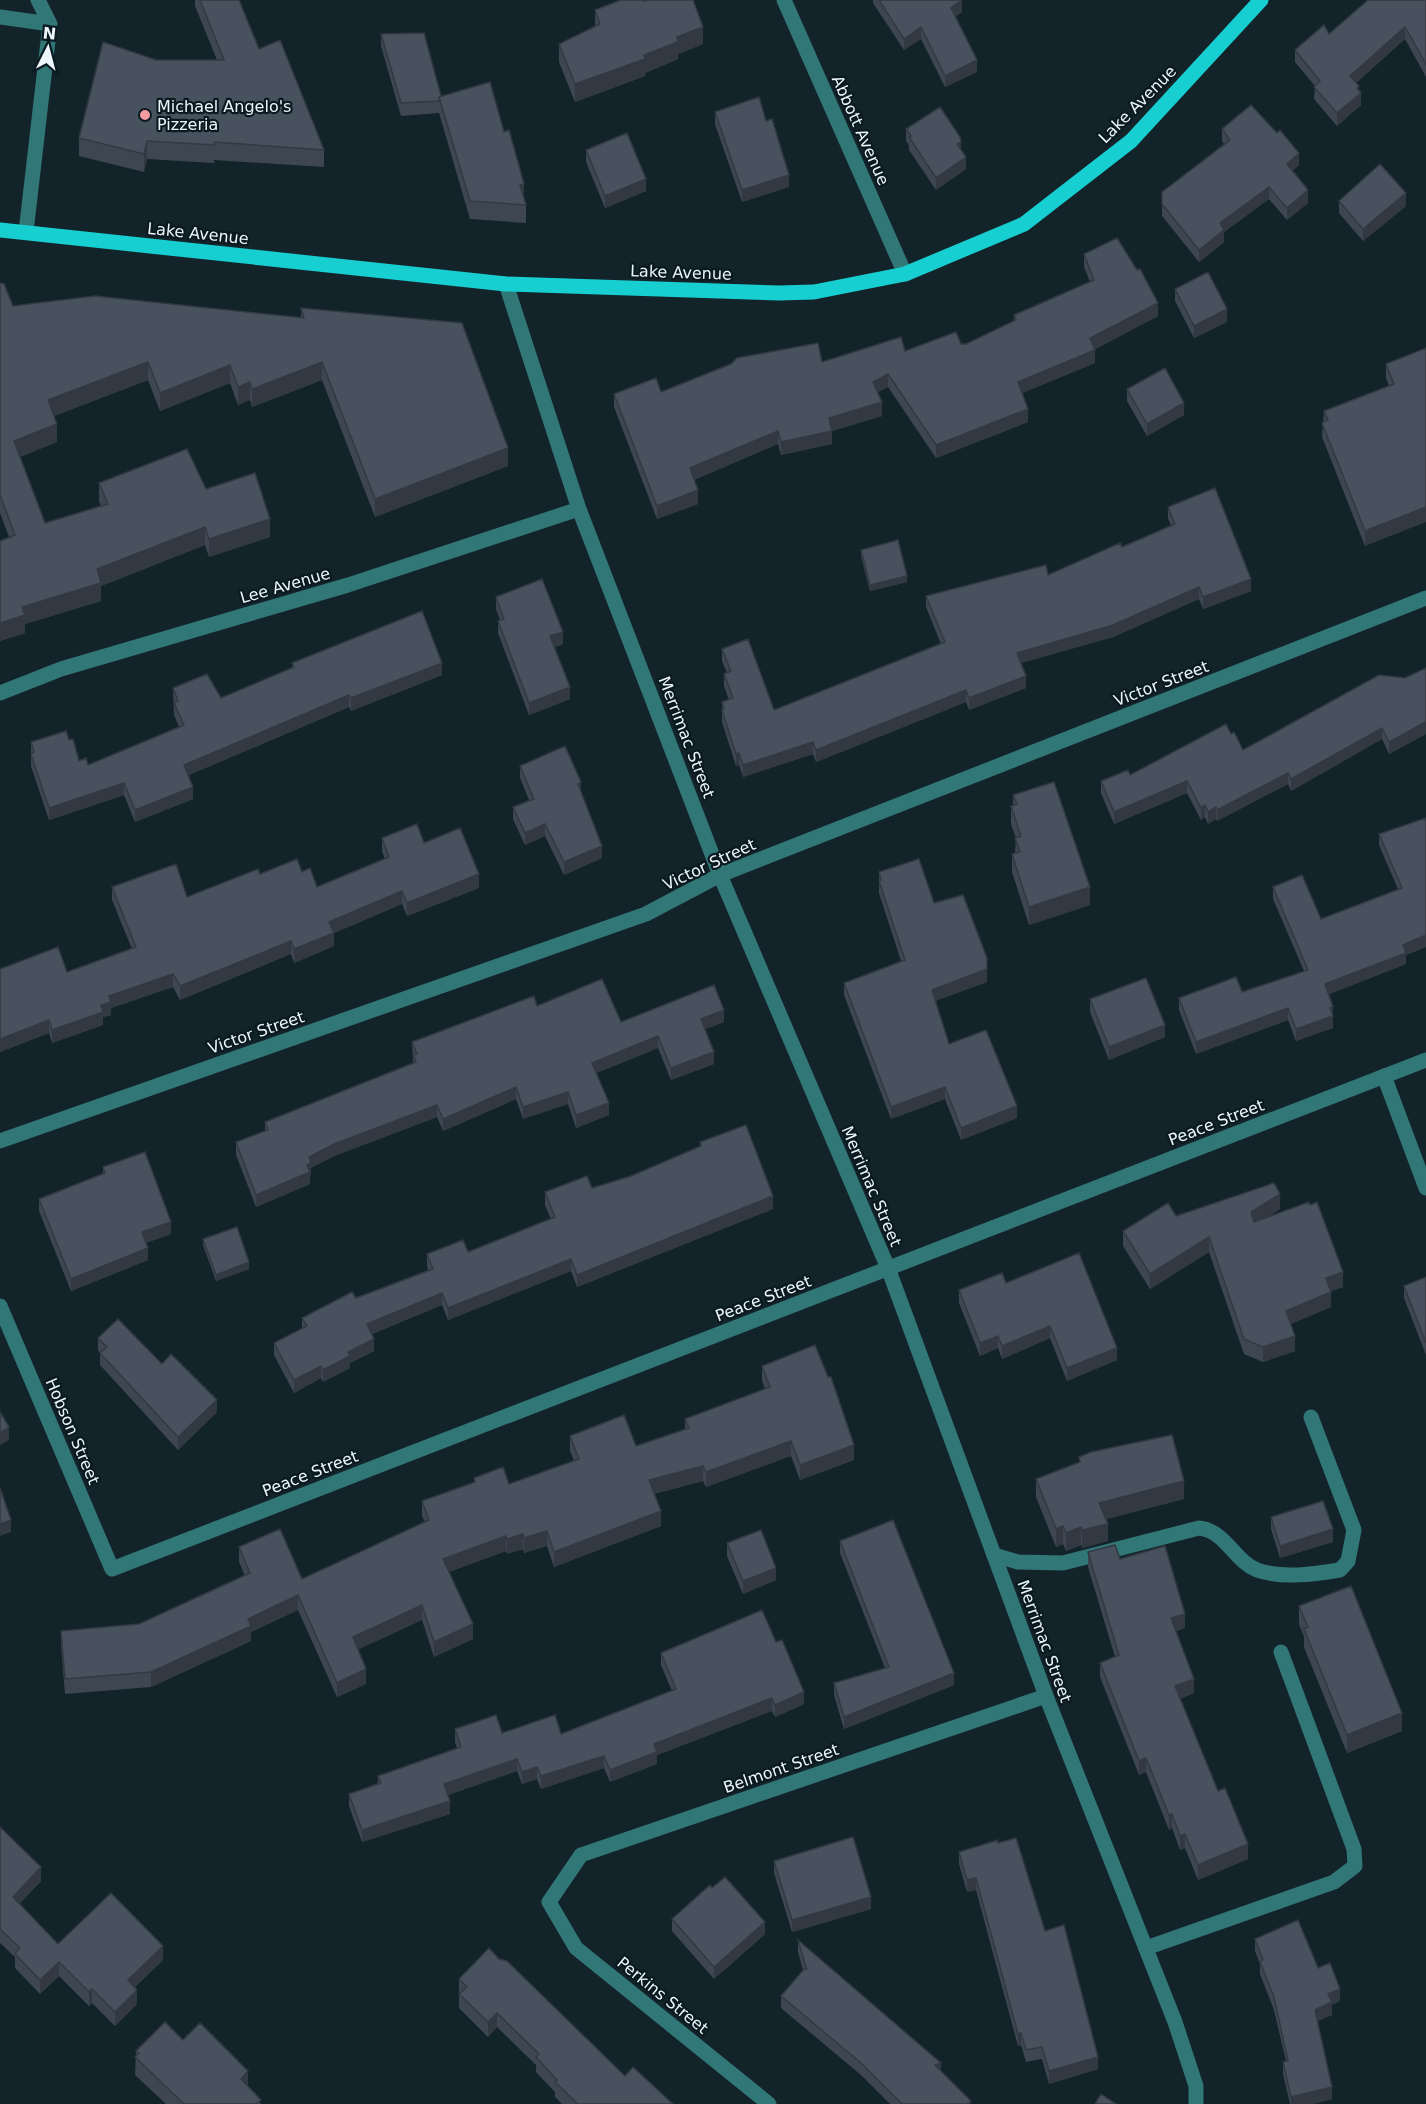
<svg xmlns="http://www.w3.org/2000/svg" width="1426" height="2104" font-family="'DejaVu Sans',sans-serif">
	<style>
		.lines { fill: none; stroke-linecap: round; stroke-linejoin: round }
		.lane { stroke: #327778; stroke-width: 15 }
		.street { stroke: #327778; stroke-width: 15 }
		.primary { stroke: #17cfd1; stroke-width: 15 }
		.wall { fill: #3e4751 }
		.shaded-wall { fill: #323942 }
		.building { fill: #48525e; stroke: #323942; stroke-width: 1.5 }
		.poi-dot { fill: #f49aa1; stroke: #0a1a20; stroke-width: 2 }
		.labels { text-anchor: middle; stroke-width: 4.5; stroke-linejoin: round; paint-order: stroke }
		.street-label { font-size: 16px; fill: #edf7fb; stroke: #0a1a20 }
		.poi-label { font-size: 16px; fill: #edf7fb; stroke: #0a1a20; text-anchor: start }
	</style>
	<rect width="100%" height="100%" fill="#13232a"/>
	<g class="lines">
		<!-- lane -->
		<path class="lane" d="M 0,17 L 50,24
			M 26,232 L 50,24 L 38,0
			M 1384,1076 L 1426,1188
			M 994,1555 L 1018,1562 L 1063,1563 L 1199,1528 C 1226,1531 1233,1560 1257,1570 C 1282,1579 1315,1574 1340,1570 L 1348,1561 L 1354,1530 L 1311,1417
			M 1146,1948 L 1334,1882 L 1355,1866 L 1354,1849 L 1281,1652"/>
		<!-- street -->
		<path class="street" d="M 784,0 L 905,274
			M 506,284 L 579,509 L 720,875 L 888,1268 L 1046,1696 L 1175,2022 L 1196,2086 L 1196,2104
			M 0,693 L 61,669 L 348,585 L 579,509
			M 0,1141 L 646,914 L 720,875 L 1426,598
			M 0,1306 L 112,1569 L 1426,1060
			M 769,2104 L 576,1948 L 549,1902 L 581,1855 L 1046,1696"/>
		<!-- primary -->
		<path class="primary" d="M 0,230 L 506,284 L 779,293 L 814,292 L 905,274 L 1024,224 L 1131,141 L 1261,0"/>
	</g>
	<!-- wall -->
	<path class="wall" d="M 195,0 L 239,0 L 259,49 L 324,150 L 324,167 L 214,160 L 214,163 L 147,159 L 144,172 L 79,156 L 79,138 L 156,60 L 217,60 L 195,6 Z
		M 873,0 L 962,0 L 962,12 L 956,16 L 977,72 L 945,87 L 921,39 L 904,50 L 873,3 Z
		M 1426,0 L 1426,77 L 1405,39 L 1356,83 L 1359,90 L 1361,105 L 1337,126 L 1314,99 L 1315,86 L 1295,62 L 1295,50 L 1329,34 Z
		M 595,10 L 703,44 L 678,54 L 678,59 L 645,73 L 645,76 L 575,102 L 559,62 L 559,44 L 595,27 Z
		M 381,34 L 441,96 L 524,199 L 526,205 L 526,223 L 470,219 L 439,113 L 401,116 L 381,46 Z
		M 715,112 L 766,121 L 789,187 L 742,202 L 715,124 Z
		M 906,129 L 961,150 L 966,169 L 936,190 L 909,150 L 909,145 L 906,141 Z
		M 1222,129 L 1299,165 L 1292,171 L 1308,203 L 1287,220 L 1269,199 L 1224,232 L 1224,242 L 1199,262 L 1162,216 L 1162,192 L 1224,144 L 1222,141 Z
		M 586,150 L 646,191 L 605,208 L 586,162 Z
		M 1339,201 L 1406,206 L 1363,241 L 1339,213 Z
		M 1084,254 L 1158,316 L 1095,349 L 1095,363 L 1022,393 L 1028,422 L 936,458 L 888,387 L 878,392 L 882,416 L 832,431 L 832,444 L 781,455 L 778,444 L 694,480 L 698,504 L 657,519 L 614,407 L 614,394 L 661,392 L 822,362 L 966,344 L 1014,321 L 1014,315 L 1090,282 L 1084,267 Z
		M 0,283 L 13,306 L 301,317 L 301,308 L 508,466 L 375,517 L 322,380 L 252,407 L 250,400 L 238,405 L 230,383 L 160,411 L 148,380 L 54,416 L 57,442 L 20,457 L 45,523 L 101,506 L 99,501 L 99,483 L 206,489 L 270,537 L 209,557 L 205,545 L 101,586 L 101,601 L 25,624 L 25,633 L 0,641 L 0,541 L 9,537 L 0,513 Z
		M 1175,289 L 1227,322 L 1194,338 L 1175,301 Z
		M 1426,348 L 1365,546 L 1322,437 L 1324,411 L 1389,386 L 1386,378 L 1386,364 Z
		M 1127,389 L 1184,415 L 1147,436 L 1127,401 Z
		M 1168,507 L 1251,591 L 1203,609 L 1199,599 L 1113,637 L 1021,663 L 1026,688 L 969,710 L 966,702 L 816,762 L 813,754 L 743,777 L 739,765 L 736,766 L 722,722 L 722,702 L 729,700 L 724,686 L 724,674 L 727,673 L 722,661 L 722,649 L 774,710 L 941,644 L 926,607 L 926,596 L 1048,575 L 1122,547 L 1171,525 L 1168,519 Z
		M 861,550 L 907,582 L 870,591 L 861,556 Z
		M 496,597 L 563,644 L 555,647 L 570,699 L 529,715 L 498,633 L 498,621 L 500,620 L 496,609 Z
		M 292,663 L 442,675 L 351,711 L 349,707 L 189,775 L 193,799 L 135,822 L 124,795 L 49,820 L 31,766 L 31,742 L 69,740 L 79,761 L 88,765 L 179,727 L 174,715 L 173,688 L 221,698 L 292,668 Z
		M 1426,668 L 1426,734 L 1389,754 L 1382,739 L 1291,791 L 1288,784 L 1217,821 L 1216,819 L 1208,824 L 1205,817 L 1201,820 L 1187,793 L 1114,824 L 1101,793 L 1101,781 L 1130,775 L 1231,734 L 1243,750 Z
		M 520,766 L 581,792 L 602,858 L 564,875 L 545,836 L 525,845 L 513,819 L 513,807 L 529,800 L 520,778 Z
		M 1013,795 L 1090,905 L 1029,925 L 1012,872 L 1012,854 L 1015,853 L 1016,838 L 1011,824 L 1011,806 L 1013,806 Z
		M 1426,818 L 1426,947 L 1406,955 L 1406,964 L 1329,994 L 1333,1007 L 1333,1028 L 1296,1041 L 1288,1020 L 1196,1054 L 1179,1010 L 1179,998 L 1242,992 L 1304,971 L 1273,899 L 1273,887 L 1321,919 L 1398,889 L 1379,845 L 1379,834 Z
		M 382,838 L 424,843 L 479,888 L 407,916 L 402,904 L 334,933 L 334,946 L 294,963 L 291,954 L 180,1000 L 173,987 L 111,1008 L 111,1015 L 103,1017 L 103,1025 L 52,1043 L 49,1033 L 0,1052 L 0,969 L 67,972 L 132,949 L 112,900 L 112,887 L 187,897 L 260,874 L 302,872 L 317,887 L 385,859 L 382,851 Z
		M 879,872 L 934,903 L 987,982 L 935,1001 L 949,1044 L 1017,1118 L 961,1140 L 945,1099 L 891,1119 L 844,995 L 844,983 L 901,961 L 879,893 Z
		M 1090,999 L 1165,1037 L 1109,1060 L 1090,1012 Z
		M 537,1006 L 621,1022 L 724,1022 L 705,1029 L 714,1064 L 671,1080 L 658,1048 L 596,1073 L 609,1115 L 576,1128 L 568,1104 L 523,1119 L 516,1099 L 443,1131 L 437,1117 L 334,1156 L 311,1168 L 311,1175 L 310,1176 L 310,1184 L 256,1207 L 236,1155 L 236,1142 L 265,1131 L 265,1122 L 413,1063 L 412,1042 Z
		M 700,1142 L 773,1209 L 577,1287 L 571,1271 L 448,1320 L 442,1305 L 372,1334 L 374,1351 L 350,1363 L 350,1368 L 323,1382 L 321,1378 L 294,1393 L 274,1355 L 274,1343 L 302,1329 L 302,1318 L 428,1270 L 427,1266 L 427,1254 L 468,1252 L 551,1219 L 545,1205 L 545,1192 L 592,1188 L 631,1176 L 700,1147 Z
		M 103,1167 L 171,1234 L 146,1243 L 148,1260 L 71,1291 L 39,1211 L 39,1199 L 103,1174 Z
		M 1280,1209 L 1267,1217 L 1343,1287 L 1331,1291 L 1331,1307 L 1291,1324 L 1295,1351 L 1263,1362 L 1244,1354 L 1209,1252 L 1150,1289 L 1123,1246 L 1123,1231 L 1176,1216 Z
		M 203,1239 L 249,1269 L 216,1281 L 203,1245 Z
		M 1426,1277 L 1426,1355 L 1404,1298 L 1404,1286 Z
		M 1006,1283 L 1117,1360 L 1067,1381 L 1050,1338 L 1002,1359 L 998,1348 L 980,1356 L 959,1303 L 959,1290 Z
		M 98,1338 L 217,1412 L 178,1450 L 100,1365 L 100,1353 L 98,1350 Z
		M 762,1366 L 854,1460 L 800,1480 L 791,1456 L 706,1487 L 703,1481 L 654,1494 L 661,1526 L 554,1567 L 547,1546 L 524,1553 L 523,1549 L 507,1554 L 506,1551 L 449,1572 L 473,1639 L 434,1657 L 422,1620 L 358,1649 L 366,1684 L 337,1697 L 298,1610 L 251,1632 L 251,1641 L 151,1687 L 65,1694 L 61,1646 L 61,1631 L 139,1624 L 245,1576 L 239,1562 L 239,1547 L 302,1579 L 425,1522 L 422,1516 L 422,1501 L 474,1483 L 474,1478 L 509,1484 L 574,1461 L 570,1451 L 570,1436 L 636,1446 L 685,1430 L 685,1419 L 765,1389 L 762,1381 Z
		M 1036,1479 L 1184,1499 L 1106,1519 L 1108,1541 L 1082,1548 L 1081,1545 L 1066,1551 L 1063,1544 L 1056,1547 L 1036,1497 Z
		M 1271,1517 L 1333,1542 L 1280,1558 L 1271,1529 Z
		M 840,1541 L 954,1685 L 844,1729 L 834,1695 L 834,1683 L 885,1668 L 840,1553 Z
		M 727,1543 L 776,1580 L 743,1594 L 727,1556 Z
		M 1088,1552 L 1120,1559 L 1185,1628 L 1176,1631 L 1194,1693 L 1180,1699 L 1218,1791 L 1248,1859 L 1198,1880 L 1185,1848 L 1180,1850 L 1172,1828 L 1169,1830 L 1146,1772 L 1139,1775 L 1100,1677 L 1100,1663 L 1115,1657 L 1088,1567 Z
		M 1299,1606 L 1402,1731 L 1347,1753 L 1304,1647 L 1304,1637 L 1299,1624 Z
		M 661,1653 L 804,1704 L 775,1717 L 772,1711 L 657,1755 L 657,1764 L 610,1782 L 604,1768 L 541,1789 L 537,1779 L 522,1784 L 517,1771 L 448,1795 L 450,1814 L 362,1842 L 349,1806 L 349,1794 L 378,1783 L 378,1776 L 457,1748 L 455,1742 L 455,1729 L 502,1733 L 561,1734 L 672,1691 L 661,1665 Z
		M 0,1827 L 41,1881 L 19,1904 L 58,1944 L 163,1960 L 135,1987 L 137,2004 L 115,2026 L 92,2003 L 89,2006 L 59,1976 L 40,1994 L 15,1968 L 15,1957 L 0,1943 Z
		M 998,1843 L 1045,1931 L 1098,2069 L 1049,2084 L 1042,2059 L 1026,2062 L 1021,2045 L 1018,2046 L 976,1890 L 967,1892 L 959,1864 L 959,1852 Z
		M 774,1861 L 871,1909 L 792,1932 L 774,1873 Z
		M 712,1888 L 765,1934 L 714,1979 L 672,1931 L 672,1919 Z
		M 1255,1939 L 1318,1968 L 1340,2001 L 1332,2005 L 1332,2015 L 1318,2021 L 1332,2099 L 1313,2104 L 1290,2104 L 1283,2074 L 1283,2062 L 1286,2061 L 1274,2010 L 1260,1974 L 1260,1964 L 1255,1951 Z
		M 798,1940 L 941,2072 L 971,2104 L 890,2104 L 861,2075 L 781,2008 L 781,1996 L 803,1970 L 798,1952 Z
		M 499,1959 L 625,2076 L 673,2104 L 562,2104 L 555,2097 L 555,2092 L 536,2072 L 536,2065 L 497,2027 L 488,2037 L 459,2008 L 459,1979 Z
		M 183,2040 L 248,2087 L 261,2104 L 166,2104 L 135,2075 L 136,2051 Z"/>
	<!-- shaded-wall -->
	<path class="shaded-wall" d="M 962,0 L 962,12 L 951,19 L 951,8 Z
		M 703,27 L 703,44 L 678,54 L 678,59 L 645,73 L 645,76 L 575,102 L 575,84 L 644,55 L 677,37 Z
		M 921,27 L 921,39 L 904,50 L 904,39 Z
		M 1405,27 L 1405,39 L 1350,88 L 1350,76 Z
		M 977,60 L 977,72 L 945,87 L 945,76 Z
		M 1359,86 L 1359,95 L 1361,93 L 1361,105 L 1337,126 L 1337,113 Z
		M 147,141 L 147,159 L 144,172 L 144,154 Z
		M 961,142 L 961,154 L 957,144 Z
		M 1299,153 L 1299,165 L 1287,176 L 1287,164 Z
		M 966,157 L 966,169 L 936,190 L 936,178 Z
		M 789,175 L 789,187 L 742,202 L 742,190 Z
		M 646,179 L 646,191 L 605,208 L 605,196 Z
		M 524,184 L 524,202 L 520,185 Z
		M 1269,187 L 1269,199 L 1224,232 L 1224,242 L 1199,262 L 1199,250 L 1220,223 Z
		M 1308,190 L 1308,203 L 1287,220 L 1287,208 Z
		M 1406,193 L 1406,206 L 1363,241 L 1363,229 Z
		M 1158,303 L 1158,316 L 1090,352 L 1090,338 Z
		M 1227,309 L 1227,322 L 1194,338 L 1194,326 Z
		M 1095,350 L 1095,363 L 1018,395 L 1018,382 Z
		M 148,362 L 148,380 L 48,418 L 48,400 Z
		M 322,362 L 322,380 L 252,407 L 252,389 Z
		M 230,365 L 230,383 L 160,411 L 160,393 Z
		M 888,374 L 888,387 L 873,395 L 873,382 Z
		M 250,382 L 250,400 L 238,405 L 238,387 Z
		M 882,402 L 882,416 L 832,431 L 832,444 L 781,455 L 781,442 L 829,418 Z
		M 1184,403 L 1184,415 L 1147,436 L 1147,424 Z
		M 1028,409 L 1028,422 L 936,458 L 936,445 Z
		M 57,424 L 57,442 L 14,459 L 14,441 Z
		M 778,431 L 778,444 L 690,481 L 690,468 Z
		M 508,448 L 508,466 L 375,517 L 375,499 Z
		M 698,490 L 698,504 L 657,519 L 657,506 Z
		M 1426,507 L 1426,522 L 1365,546 L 1365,531 Z
		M 270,519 L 270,537 L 209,557 L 209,539 Z
		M 205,527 L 205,545 L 101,586 L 101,601 L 25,624 L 25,633 L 0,641 L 0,623 L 22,607 L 97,569 Z
		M 907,576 L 907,582 L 870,591 L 870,585 Z
		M 1251,579 L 1251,591 L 1203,609 L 1203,597 Z
		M 1199,587 L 1199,599 L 1113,637 L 1017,664 L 1017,653 Z
		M 563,632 L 563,644 L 550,649 L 550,636 Z
		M 442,663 L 442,675 L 351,711 L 351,698 Z
		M 1026,676 L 1026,688 L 969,710 L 969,698 Z
		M 570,687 L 570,699 L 529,715 L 529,703 Z
		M 966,690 L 966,702 L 816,762 L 816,750 Z
		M 349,695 L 349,707 L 184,777 L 184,765 Z
		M 1426,722 L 1426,734 L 1389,754 L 1389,742 Z
		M 1382,728 L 1382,739 L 1291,791 L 1291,779 Z
		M 813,742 L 813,754 L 743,777 L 743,765 Z
		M 739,753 L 739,765 L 736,766 L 736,754 Z
		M 1288,773 L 1288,784 L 1217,821 L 1217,810 Z
		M 1187,781 L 1187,793 L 1114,824 L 1114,812 Z
		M 581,782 L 581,795 L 578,784 Z
		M 124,783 L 124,795 L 49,820 L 49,808 Z
		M 193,787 L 193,799 L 135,822 L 135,810 Z
		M 1205,805 L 1205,817 L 1201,820 L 1201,808 Z
		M 1216,807 L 1216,819 L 1208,824 L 1208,812 Z
		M 545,824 L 545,836 L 525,845 L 525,833 Z
		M 602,846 L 602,858 L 564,875 L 564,862 Z
		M 479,874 L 479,888 L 407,916 L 407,903 Z
		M 1090,887 L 1090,905 L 1029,925 L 1029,907 Z
		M 402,891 L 402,904 L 329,935 L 329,922 Z
		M 334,933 L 334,946 L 294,963 L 294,949 Z
		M 1426,935 L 1426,947 L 1406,955 L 1406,964 L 1325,996 L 1325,984 L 1403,945 Z
		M 291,941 L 291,954 L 180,1000 L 180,986 Z
		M 987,969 L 987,982 L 932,1002 L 932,990 Z
		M 173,974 L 173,987 L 111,1008 L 111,1015 L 103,1017 L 103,1025 L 52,1043 L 52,1030 L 101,1005 L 109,996 Z
		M 1333,1007 L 1333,1028 L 1296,1041 L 1296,1029 Z
		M 1288,1008 L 1288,1020 L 1196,1054 L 1196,1042 Z
		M 724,1010 L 724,1022 L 701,1031 L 701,1019 Z
		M 49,1020 L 49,1033 L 0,1052 L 0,1039 Z
		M 1165,1025 L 1165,1037 L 1109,1060 L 1109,1047 Z
		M 658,1036 L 658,1048 L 592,1075 L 592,1063 Z
		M 714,1052 L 714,1064 L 671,1080 L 671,1068 Z
		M 516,1087 L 516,1099 L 443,1131 L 443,1119 Z
		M 945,1087 L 945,1099 L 891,1119 L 891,1107 Z
		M 568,1092 L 568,1104 L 523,1119 L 523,1107 Z
		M 609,1103 L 609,1115 L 576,1128 L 576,1115 Z
		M 437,1105 L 437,1117 L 334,1156 L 311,1168 L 311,1175 L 310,1176 L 310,1184 L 256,1207 L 256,1195 L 307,1165 L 309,1157 L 334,1144 Z
		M 1017,1106 L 1017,1118 L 961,1140 L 961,1128 Z
		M 1280,1194 L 1280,1209 L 1251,1227 L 1251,1212 Z
		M 773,1196 L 773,1209 L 577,1287 L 577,1275 Z
		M 171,1222 L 171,1234 L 142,1244 L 142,1232 Z
		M 1209,1237 L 1209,1252 L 1150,1289 L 1150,1274 Z
		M 148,1248 L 148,1260 L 71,1291 L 71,1279 Z
		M 571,1259 L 571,1271 L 448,1320 L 448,1308 Z
		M 249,1262 L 249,1269 L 216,1281 L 216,1275 Z
		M 1343,1272 L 1343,1287 L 1326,1293 L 1326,1278 Z
		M 1331,1292 L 1331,1307 L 1286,1326 L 1286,1311 Z
		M 442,1293 L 442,1305 L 367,1336 L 367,1324 Z
		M 1050,1326 L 1050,1338 L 1002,1359 L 1002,1346 Z
		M 998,1336 L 998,1348 L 980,1356 L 980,1343 Z
		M 1295,1336 L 1295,1351 L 1263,1362 L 1263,1347 Z
		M 374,1339 L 374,1351 L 350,1363 L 350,1368 L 323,1382 L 323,1370 L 348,1352 Z
		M 1117,1348 L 1117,1360 L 1067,1381 L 1067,1368 Z
		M 321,1366 L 321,1378 L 294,1393 L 294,1380 Z
		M 217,1400 L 217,1412 L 178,1450 L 178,1437 Z
		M 9,1427 L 9,1440 L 0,1445 L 0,1433 Z
		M 791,1441 L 791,1456 L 706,1487 L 706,1472 Z
		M 854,1445 L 854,1460 L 800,1480 L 800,1465 Z
		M 703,1466 L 703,1481 L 649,1495 L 649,1480 Z
		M 1184,1481 L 1184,1499 L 1099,1521 L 1099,1503 Z
		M 661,1511 L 661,1526 L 554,1567 L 554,1552 Z
		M 11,1520 L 11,1532 L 0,1536 L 0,1524 Z
		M 1108,1524 L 1108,1541 L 1082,1548 L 1082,1530 Z
		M 1063,1526 L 1063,1544 L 1056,1547 L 1056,1529 Z
		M 1081,1527 L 1081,1545 L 1066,1551 L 1066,1533 Z
		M 1333,1529 L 1333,1542 L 1280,1558 L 1280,1546 Z
		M 547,1531 L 547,1546 L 524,1553 L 524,1538 Z
		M 523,1534 L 523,1549 L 507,1554 L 507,1539 Z
		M 506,1536 L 506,1551 L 443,1574 L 443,1559 Z
		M 776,1568 L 776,1580 L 743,1594 L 743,1581 Z
		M 298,1595 L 298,1610 L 251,1632 L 251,1641 L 151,1687 L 151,1672 L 248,1619 Z
		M 422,1605 L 422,1620 L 353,1652 L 353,1637 Z
		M 1185,1614 L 1185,1628 L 1171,1633 L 1171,1618 Z
		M 473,1624 L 473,1639 L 434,1657 L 434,1642 Z
		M 366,1669 L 366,1684 L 337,1697 L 337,1683 Z
		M 954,1673 L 954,1685 L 844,1729 L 844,1717 Z
		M 1194,1679 L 1194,1693 L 1175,1701 L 1175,1686 Z
		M 804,1692 L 804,1704 L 775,1717 L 775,1705 Z
		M 772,1698 L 772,1711 L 657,1755 L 657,1764 L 610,1782 L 610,1770 L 654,1744 Z
		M 1402,1713 L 1402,1731 L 1347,1753 L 1347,1735 Z
		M 604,1756 L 604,1768 L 541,1789 L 541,1776 Z
		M 1146,1758 L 1146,1772 L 1139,1775 L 1139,1761 Z
		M 517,1759 L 517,1771 L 444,1796 L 444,1784 Z
		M 537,1767 L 537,1779 L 522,1784 L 522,1772 Z
		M 450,1801 L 450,1814 L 362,1842 L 362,1830 Z
		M 1172,1814 L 1172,1828 L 1169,1830 L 1169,1815 Z
		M 1185,1834 L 1185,1848 L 1180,1850 L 1180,1836 Z
		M 1248,1844 L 1248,1859 L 1198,1880 L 1198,1865 Z
		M 41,1867 L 41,1881 L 13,1911 L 13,1897 Z
		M 976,1878 L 976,1890 L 967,1892 L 967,1880 Z
		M 871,1897 L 871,1909 L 792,1932 L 792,1920 Z
		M 765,1922 L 765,1934 L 714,1979 L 714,1967 Z
		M 163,1946 L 163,1960 L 128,1994 L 128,1980 Z
		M 59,1962 L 59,1976 L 40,1994 L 40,1980 Z
		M 92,1989 L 92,2003 L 89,2006 L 89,1992 Z
		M 1340,1989 L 1340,2001 L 1332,2005 L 1332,2015 L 1315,2022 L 1315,2010 L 1328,1994 Z
		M 137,1990 L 137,2004 L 115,2026 L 115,2012 Z
		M 497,2013 L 497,2027 L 488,2037 L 488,2022 Z
		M 1021,2033 L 1021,2045 L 1018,2046 L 1018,2034 Z
		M 1098,2057 L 1098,2069 L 1049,2084 L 1049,2071 Z
		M 941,2063 L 941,2075 L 935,2065 Z
		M 248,2071 L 248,2089 L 241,2079 Z
		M 1332,2087 L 1332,2099 L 1313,2104 L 1291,2104 L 1291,2097 Z"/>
	<!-- building -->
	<path class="building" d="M 200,0 L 239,0 L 259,49 L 280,40 L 324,150 L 214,142 L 214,145 L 147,141 L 144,154 L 79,138 L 103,42 L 156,60 L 224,60 Z
		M 621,0 L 644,0 L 644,1 L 648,0 L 693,0 L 703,27 L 677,37 L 678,42 L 644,55 L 645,59 L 575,84 L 559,44 L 600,24 L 595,10 Z
		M 879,0 L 962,0 L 951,8 L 977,60 L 945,76 L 921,27 L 904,39 Z
		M 1368,0 L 1426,0 L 1426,64 L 1405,27 L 1350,76 L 1359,86 L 1357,88 L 1361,93 L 1337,113 L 1314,87 L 1320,81 L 1295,50 L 1324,25 L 1329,34 Z
		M 424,33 L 441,96 L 439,97 L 439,101 L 401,103 L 381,34 Z
		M 490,82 L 504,132 L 509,130 L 524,184 L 520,185 L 526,205 L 470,201 L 439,97 Z
		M 759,97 L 766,121 L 772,119 L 789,175 L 742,190 L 715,112 Z
		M 1251,105 L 1277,133 L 1280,130 L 1299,153 L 1287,164 L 1308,190 L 1287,208 L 1269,187 L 1220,223 L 1224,230 L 1199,250 L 1162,204 L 1162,192 L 1230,140 L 1222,129 Z
		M 940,107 L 960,137 L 961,142 L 957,144 L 966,157 L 936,178 L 909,137 L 911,136 L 906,129 Z
		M 627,133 L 646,179 L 605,196 L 586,150 Z
		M 1380,164 L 1406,193 L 1363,229 L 1339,201 Z
		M 1117,238 L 1137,270 L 1140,269 L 1158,303 L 1090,338 L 1095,350 L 1018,382 L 1028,409 L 936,445 L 888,374 L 873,382 L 882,402 L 829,418 L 832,431 L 781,442 L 778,431 L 690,468 L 698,490 L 657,506 L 614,394 L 656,378 L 661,392 L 731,364 L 737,358 L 818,343 L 822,362 L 901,337 L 905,351 L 956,332 L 961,344 L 966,344 L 1016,320 L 1014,315 L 1094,280 L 1084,254 Z
		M 1208,272 L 1227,309 L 1194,326 L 1175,289 Z
		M 0,283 L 4,284 L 13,306 L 95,296 L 304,318 L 301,308 L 462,323 L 508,448 L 375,499 L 322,362 L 252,389 L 250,382 L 238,387 L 230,365 L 160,393 L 148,362 L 48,400 L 57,424 L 14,441 L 45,523 L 108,504 L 99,483 L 187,449 L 206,489 L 255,473 L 270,519 L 209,539 L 205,527 L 97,569 L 101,583 L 22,607 L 25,615 L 0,623 L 0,541 L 15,535 L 0,495 Z
		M 1426,348 L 1426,507 L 1365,531 L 1322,423 L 1328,420 L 1324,411 L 1394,384 L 1386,364 Z
		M 1165,368 L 1184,403 L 1147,424 L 1127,389 Z
		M 1215,488 L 1251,579 L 1203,597 L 1199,587 L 1113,625 L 1017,653 L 1026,676 L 969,698 L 966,690 L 816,750 L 813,742 L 743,765 L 739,753 L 736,754 L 722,710 L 724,709 L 722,702 L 733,698 L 724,674 L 731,671 L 722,649 L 748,639 L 774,710 L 945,642 L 926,596 L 1046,565 L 1048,575 L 1120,543 L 1122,547 L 1175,524 L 1168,507 Z
		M 898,540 L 907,576 L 870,585 L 861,550 Z
		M 542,579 L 563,632 L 550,636 L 570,687 L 529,703 L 498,621 L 504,619 L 496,597 Z
		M 422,611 L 442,663 L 351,698 L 349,695 L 184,765 L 193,787 L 135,810 L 124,783 L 49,808 L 31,754 L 34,752 L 31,742 L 66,731 L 69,740 L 73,739 L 79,761 L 86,758 L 88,765 L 184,725 L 174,703 L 178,701 L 173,688 L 207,674 L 221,698 L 294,667 L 292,663 Z
		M 1426,668 L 1426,722 L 1389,742 L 1382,728 L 1291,779 L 1288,773 L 1217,810 L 1216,807 L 1208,812 L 1205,805 L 1201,808 L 1187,781 L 1114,812 L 1101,781 L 1128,770 L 1130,775 L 1226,724 L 1231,734 L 1234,732 L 1243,750 L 1379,675 L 1405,678 Z
		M 565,746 L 581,782 L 578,784 L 602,846 L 564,862 L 545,824 L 525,833 L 513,807 L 534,799 L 520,766 Z
		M 1054,782 L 1090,887 L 1029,907 L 1012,854 L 1020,852 L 1015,838 L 1021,836 L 1011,806 L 1017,804 L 1013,795 Z
		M 1426,818 L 1426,935 L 1403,945 L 1406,953 L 1325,984 L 1333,1007 L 1330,1008 L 1333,1016 L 1296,1029 L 1288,1008 L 1196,1042 L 1179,998 L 1236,977 L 1242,992 L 1308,970 L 1273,887 L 1302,875 L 1321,919 L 1402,888 L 1379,834 Z
		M 417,824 L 424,843 L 460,828 L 479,874 L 407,903 L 402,891 L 329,922 L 334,933 L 294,949 L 291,941 L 180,986 L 173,974 L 109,996 L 111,1002 L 101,1005 L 103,1012 L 52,1030 L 49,1020 L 0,1039 L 0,969 L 58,947 L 67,972 L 136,947 L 112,887 L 176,864 L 187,897 L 258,869 L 260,874 L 297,859 L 302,872 L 310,868 L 317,887 L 389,857 L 382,838 Z
		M 919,859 L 934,903 L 963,895 L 987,958 L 987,969 L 932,990 L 949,1044 L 986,1030 L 1017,1106 L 961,1128 L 945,1087 L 891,1107 L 844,983 L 905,960 L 879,881 L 881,880 L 879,872 Z
		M 1146,978 L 1165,1025 L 1109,1047 L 1090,999 Z
		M 602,979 L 621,1022 L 714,985 L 724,1010 L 701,1019 L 714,1052 L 671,1068 L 658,1036 L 592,1063 L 609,1103 L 576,1115 L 568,1092 L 523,1107 L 516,1087 L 443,1119 L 437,1105 L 334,1144 L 309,1157 L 311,1163 L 307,1165 L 310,1172 L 256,1195 L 236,1142 L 268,1130 L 265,1122 L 416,1062 L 413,1055 L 417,1054 L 412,1042 L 534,996 L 537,1006 Z
		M 746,1125 L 773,1196 L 577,1275 L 571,1259 L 448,1308 L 442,1293 L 367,1324 L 374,1339 L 348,1352 L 350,1356 L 323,1370 L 321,1366 L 294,1380 L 274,1343 L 307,1326 L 302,1318 L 352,1292 L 356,1298 L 433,1269 L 427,1254 L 463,1240 L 468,1252 L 555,1217 L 545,1192 L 587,1176 L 592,1188 L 631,1176 L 701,1146 L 700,1142 Z
		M 145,1152 L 171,1222 L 142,1232 L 148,1248 L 71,1279 L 39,1199 L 105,1173 L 103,1167 Z
		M 1274,1183 L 1280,1194 L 1251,1212 L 1254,1222 L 1309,1202 L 1310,1205 L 1317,1202 L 1343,1272 L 1326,1278 L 1331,1292 L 1286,1311 L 1295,1336 L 1263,1347 L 1244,1339 L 1209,1237 L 1150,1274 L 1123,1231 L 1168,1203 L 1176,1216 Z
		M 237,1227 L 249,1262 L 216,1275 L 203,1239 Z
		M 1079,1253 L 1117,1348 L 1067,1368 L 1050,1326 L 1002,1346 L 998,1336 L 980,1343 L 959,1290 L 1002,1273 L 1006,1283 Z
		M 1426,1277 L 1426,1343 L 1404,1286 Z
		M 118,1319 L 162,1364 L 171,1354 L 217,1400 L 178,1437 L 100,1353 L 107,1347 L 98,1338 Z
		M 815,1345 L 828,1377 L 831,1377 L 854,1445 L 800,1465 L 791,1441 L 706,1472 L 703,1466 L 649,1480 L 661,1511 L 554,1552 L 547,1531 L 524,1538 L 523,1534 L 507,1539 L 506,1536 L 443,1559 L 473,1624 L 434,1642 L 422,1605 L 353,1637 L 366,1669 L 337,1683 L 298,1595 L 248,1619 L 251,1626 L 151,1672 L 65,1679 L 61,1631 L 139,1624 L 250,1573 L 239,1547 L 280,1529 L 302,1579 L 429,1520 L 422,1501 L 475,1482 L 474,1478 L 503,1467 L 509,1484 L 579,1459 L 570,1436 L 624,1415 L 636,1446 L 689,1428 L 685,1419 L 770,1387 L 762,1366 Z
		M 0,1412 L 9,1427 L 0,1433 Z
		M 1172,1435 L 1184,1481 L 1099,1503 L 1108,1524 L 1082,1530 L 1081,1527 L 1066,1533 L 1063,1526 L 1056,1529 L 1036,1479 L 1080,1462 L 1079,1457 L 1091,1452 Z
		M 0,1488 L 11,1520 L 0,1524 Z
		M 1323,1501 L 1333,1529 L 1280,1546 L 1271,1517 Z
		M 893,1520 L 954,1673 L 844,1717 L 834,1683 L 889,1667 L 840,1541 Z
		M 761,1530 L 776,1568 L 743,1581 L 727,1543 Z
		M 1115,1545 L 1120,1559 L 1165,1546 L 1185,1614 L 1171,1618 L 1194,1679 L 1175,1686 L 1218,1791 L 1225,1788 L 1248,1844 L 1198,1865 L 1185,1834 L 1180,1836 L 1172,1814 L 1169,1815 L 1146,1758 L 1139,1761 L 1100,1663 L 1119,1655 L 1088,1552 Z
		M 1351,1586 L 1402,1713 L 1347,1735 L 1304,1629 L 1308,1627 L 1299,1606 Z
		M 762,1610 L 776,1642 L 782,1640 L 804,1692 L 775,1705 L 772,1698 L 654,1744 L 657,1752 L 610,1770 L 604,1756 L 541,1776 L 537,1767 L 522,1772 L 517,1759 L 444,1784 L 450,1801 L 362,1830 L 349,1794 L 381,1783 L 378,1776 L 461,1747 L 455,1729 L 496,1715 L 502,1733 L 555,1715 L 561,1734 L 676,1689 L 661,1653 Z
		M 0,1827 L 41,1867 L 13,1897 L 58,1944 L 111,1893 L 163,1946 L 128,1980 L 137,1990 L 115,2012 L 92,1989 L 89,1992 L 59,1962 L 40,1980 L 15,1954 L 20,1948 L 0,1929 Z
		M 853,1837 L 871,1897 L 792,1920 L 774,1861 Z
		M 1016,1838 L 1045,1931 L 1064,1925 L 1098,2057 L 1049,2071 L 1042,2047 L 1026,2050 L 1021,2033 L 1018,2034 L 976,1878 L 967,1880 L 959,1852 L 998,1840 L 998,1843 Z
		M 725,1877 L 765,1922 L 714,1967 L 672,1919 L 710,1885 L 712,1888 Z
		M 1298,1920 L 1318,1968 L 1330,1963 L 1340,1989 L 1328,1994 L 1332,2002 L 1315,2010 L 1332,2087 L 1291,2097 L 1283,2062 L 1288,2061 L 1274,1997 L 1260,1962 L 1263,1960 L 1255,1939 Z
		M 798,1940 L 941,2063 L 935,2065 L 971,2101 L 968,2104 L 902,2104 L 861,2063 L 781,1996 L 805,1968 L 807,1970 Z
		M 489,1948 L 499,1959 L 507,1961 L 625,2076 L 633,2067 L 673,2104 L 578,2104 L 555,2082 L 557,2080 L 536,2057 L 539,2054 L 497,2013 L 488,2022 L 459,1994 L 467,1987 L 459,1979 Z
		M 165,2022 L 183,2040 L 200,2023 L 248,2071 L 241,2079 L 261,2100 L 256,2104 L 184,2104 L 135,2057 L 139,2053 L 136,2051 Z
		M 1101,2094 L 1116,2104 L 1095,2104 Z"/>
	<!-- markers -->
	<circle class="poi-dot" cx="145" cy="115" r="6"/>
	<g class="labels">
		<!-- street labels -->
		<g class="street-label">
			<text transform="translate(1137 104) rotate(-45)" y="6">Lake Avenue</text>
			<text transform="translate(861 130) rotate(66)" y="6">Abbott Avenue</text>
			<text transform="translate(198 233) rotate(6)" y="6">Lake Avenue</text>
			<text transform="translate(681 272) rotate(2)" y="6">Lake Avenue</text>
			<text transform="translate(285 585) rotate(-16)" y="6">Lee Avenue</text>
			<text transform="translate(1161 683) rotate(-21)" y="6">Victor Street</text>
			<text transform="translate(687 737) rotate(69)" y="6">Merrimac Street</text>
			<text transform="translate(709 864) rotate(-25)" y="6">Victor Street</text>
			<text transform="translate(256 1032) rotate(-19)" y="6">Victor Street</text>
			<text transform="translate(1216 1122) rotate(-21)" y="6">Peace Street</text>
			<text transform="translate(872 1186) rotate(67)" y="6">Merrimac Street</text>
			<text transform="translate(763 1298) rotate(-21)" y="6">Peace Street</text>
			<text transform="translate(73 1431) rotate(67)" y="6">Hobson Street</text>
			<text transform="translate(310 1473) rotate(-21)" y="6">Peace Street</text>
			<text transform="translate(1045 1641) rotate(70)" y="6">Merrimac Street</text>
			<text transform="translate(781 1768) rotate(-19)" y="6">Belmont Street</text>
			<text transform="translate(663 1995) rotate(39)" y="6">Perkins Street</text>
		</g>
		<!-- poi labels -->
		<g class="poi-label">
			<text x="157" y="112">Michael Angelo's<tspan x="157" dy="18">Pizzeria</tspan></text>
		</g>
	</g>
	<!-- north arrow -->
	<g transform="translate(48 48) rotate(6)" stroke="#0a1a20" stroke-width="4.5" paint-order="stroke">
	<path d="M0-4.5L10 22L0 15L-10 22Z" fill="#edf7fb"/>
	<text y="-9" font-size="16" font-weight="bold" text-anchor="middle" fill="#edf7fb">N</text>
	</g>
</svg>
